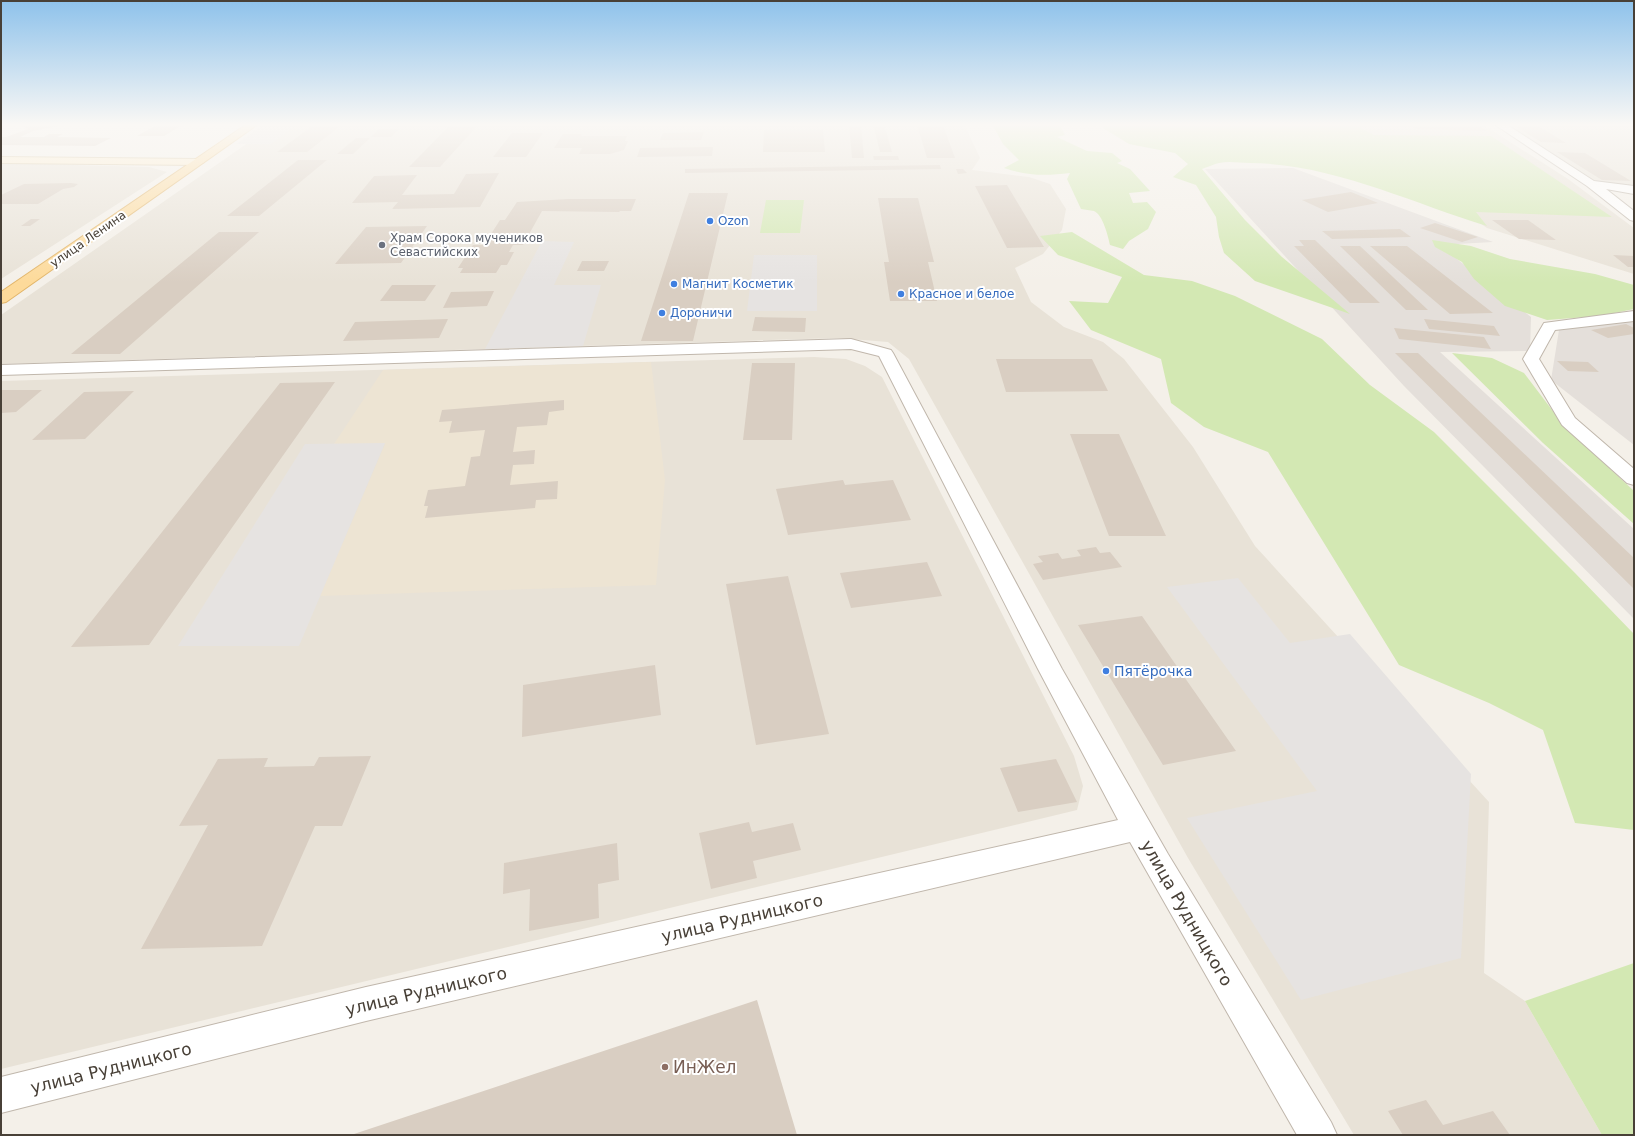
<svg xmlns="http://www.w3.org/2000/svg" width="1635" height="1136" font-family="'DejaVu Sans',sans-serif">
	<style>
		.residential { fill: #e8e2d7 }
		.industrial { fill: #e4dfda }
		.education { fill: #ede4d3 }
		.green { fill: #d3e8b3 }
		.parking { fill: #e6e3e1 }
		.building { fill: #d9cec2 }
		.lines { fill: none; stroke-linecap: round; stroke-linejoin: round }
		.minor-casing { stroke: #c0b7ac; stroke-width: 2 }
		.secondary-casing { stroke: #d3c099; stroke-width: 2 }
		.primary-casing { stroke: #e2b569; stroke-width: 2 }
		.minor { fill: #fff; fill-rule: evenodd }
		.secondary { fill: #feedca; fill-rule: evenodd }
		.primary { fill: #fdda9a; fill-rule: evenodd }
		.shop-dot { fill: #3f7fe0; stroke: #fff; stroke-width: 1.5 }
		.worship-dot { fill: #6b7280; stroke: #fff; stroke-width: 1.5 }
		.education-dot { fill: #8d6e63; stroke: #fff; stroke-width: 1.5 }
		.labels { text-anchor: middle; stroke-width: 4; stroke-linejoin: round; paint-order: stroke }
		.far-shop-label { font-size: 12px; fill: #366cbe; stroke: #fff; text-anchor: start }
		.far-worship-label { font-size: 12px; fill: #5b616d; stroke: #fff; text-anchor: start }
		.far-street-label { font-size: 12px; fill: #484037; stroke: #fff }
		.shop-label { font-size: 14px; fill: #366cbe; stroke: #fff; text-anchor: start }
		.near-street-label { font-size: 17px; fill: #484037; stroke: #fff }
		.near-education-label { font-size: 17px; fill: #785e54; stroke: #fff; text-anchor: start }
	</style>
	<rect width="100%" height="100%" fill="#f4f0e9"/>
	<!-- residential -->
	<path class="residential" d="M 275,124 L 964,124 L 980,158 L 972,170 L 1029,177 L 1050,184 L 1066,209 L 1062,230 L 1043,254 L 1015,268 L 1031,302 L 1064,327 L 1103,342 L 1124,359 L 1193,447 L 1255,546 L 1489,802 L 1484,973 L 1525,1001 L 1602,1135 L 1354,1135 L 1188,858 L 909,359 L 888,342 L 838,338 L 1,364 L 1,315 Z
		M 1350,124 L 1482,124 L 1568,179 L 1634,228 L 1634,274 L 1487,228 L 1418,181 L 1372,139 Z
		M 1508,124 L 1634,124 L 1634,188 L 1595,182 Z
		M 1,163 L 149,167 L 167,172 L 1,279 Z
		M 814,357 L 846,359 L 865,366 L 882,377 L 1074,756 L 1083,786 L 1077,810 L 1,1069 L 1,381 Z"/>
	<!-- industrial -->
	<path class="industrial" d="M 1293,168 L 1493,242 L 1439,245 L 1531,317 L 1530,351 L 1440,352 L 1634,529 L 1634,619 L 1404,386 L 1205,169 Z
		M 1634,321 L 1634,445 L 1551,380 L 1559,330 Z"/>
	<!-- education -->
	<path class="education" d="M 651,362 L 665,480 L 656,585 L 320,596 L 385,444 L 334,444 L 383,370 Z"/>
	<!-- green -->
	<path class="green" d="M 992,124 L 1059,124 L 1065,135 L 1057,137 L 1087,151 L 1112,153 L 1122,161 L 1117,163 L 1130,169 L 1150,191 L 1129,193 L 1133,203 L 1147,202 L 1156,212 L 1148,229 L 1129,241 L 1123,249 L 1110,245 C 1108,236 1103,215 1094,211 C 1090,210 1085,210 1081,209 L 1067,179 L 1070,173 C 1045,176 1028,176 1004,168 L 1019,160 L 1003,144 Z
		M 1105,124 L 1361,124 L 1361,128 L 1374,135 L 1491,136 L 1612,217 L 1476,212 L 1487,226 C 1409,202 1333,164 1250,163 C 1240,163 1229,161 1219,163 C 1214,164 1208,167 1202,169 L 1245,220 L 1282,257 L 1350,314 L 1255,281 L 1224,253 L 1219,237 L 1216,217 L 1196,185 L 1173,177 L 1188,164 L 1175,153 L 1129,144 L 1103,128 Z
		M 766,200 L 804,200 L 800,233 L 760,233 Z
		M 1072,232 L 1144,275 L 1192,281 L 1235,296 L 1322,339 L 1370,385 L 1434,432 L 1575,573 L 1634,634 L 1634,830 L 1575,823 L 1543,730 L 1489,703 L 1399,665 L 1268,452 L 1204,427 L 1171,403 L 1161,359 L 1091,330 L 1069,301 L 1108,303 L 1122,277 L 1058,255 L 1040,236 Z
		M 1432,240 L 1471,246 L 1510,259 L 1595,274 L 1634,285 L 1634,309 L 1600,316 L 1547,320 L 1505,306 L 1474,279 L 1462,262 L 1435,247 Z
		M 1452,353 L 1492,358 L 1524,373 L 1565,427 L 1634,491 L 1634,524 L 1543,443 Z
		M 1634,963 L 1634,1135 L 1602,1135 L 1525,1001 Z"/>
	<!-- parking -->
	<path class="parking" d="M 263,125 L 296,125 L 271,144 L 236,144 Z
		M 542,241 L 574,242 L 554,285 L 601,285 L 583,346 L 485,349 Z
		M 754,255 L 817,255 L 817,311 L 747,311 Z
		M 385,443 L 299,646 L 178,646 L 305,444 Z
		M 1238,578 L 1290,643 L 1350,634 L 1471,774 L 1461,958 L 1301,1000 L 1187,818 L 1317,791 L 1167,587 Z"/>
	<!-- building -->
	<path class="building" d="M 34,124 L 63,125 L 33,131 L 20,137 L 44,137 L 49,134 L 63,134 L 57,137 L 111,138 L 95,146 L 1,145 L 1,137 L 6,137 L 28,129 L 23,126 Z
		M 158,124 L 184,124 L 164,136 L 137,136 Z
		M 315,124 L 343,124 L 307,152 L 277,152 Z
		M 451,124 L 479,124 L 440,167 L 409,167 Z
		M 849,124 L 861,124 L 864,158 L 852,158 Z
		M 873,124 L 884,124 L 892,152 L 880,152 Z
		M 1409,124 L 1477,124 L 1487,131 L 1416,129 Z
		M 1512,124 L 1535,124 L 1566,143 L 1541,142 Z
		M 917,125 L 943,125 L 955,158 L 927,158 Z
		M 379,129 L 399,129 L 391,137 L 371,137 Z
		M 764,130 L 823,130 L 825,152 L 763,152 Z
		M 704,132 L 701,140 L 660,140 L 663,133 Z
		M 512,133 L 543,133 L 526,157 L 493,157 Z
		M 563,134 L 582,134 L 581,136 L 627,136 L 625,141 L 628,141 L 624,150 L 610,154 L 579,154 L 582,148 L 554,148 Z
		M 356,138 L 370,138 L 353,154 L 337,154 Z
		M 713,147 L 712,156 L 637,157 L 640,148 Z
		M 1557,152 L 1585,153 L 1631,181 L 1602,180 Z
		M 873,156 L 898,156 L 899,160 L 874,160 Z
		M 298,160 L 327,160 L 259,216 L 227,216 Z
		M 940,165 L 941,169 L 685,173 L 685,169 Z
		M 956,169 L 963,169 L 967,173 L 958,174 Z
		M 499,173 L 480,207 L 392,209 L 398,202 L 352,203 L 374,176 L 417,175 L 402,195 L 454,194 L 466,174 Z
		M 71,183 L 78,184 L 74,187 L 63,189 L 38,204 L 1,204 L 1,195 L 24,184 Z
		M 1007,185 L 1044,247 L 1007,248 L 975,186 Z
		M 1351,192 L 1378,203 L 1328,212 L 1302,200 Z
		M 689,193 L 728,193 L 693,341 L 641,341 Z
		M 878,198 L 918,198 L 934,262 L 928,262 L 937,301 L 890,301 L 884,262 L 889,262 Z
		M 568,199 L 636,199 L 631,211 L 620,211 L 619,212 L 542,211 L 523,245 L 513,245 L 509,252 L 514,252 L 507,265 L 501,265 L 496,273 L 460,273 L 463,268 L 458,268 L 473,245 L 484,245 L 500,220 L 505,220 L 517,202 Z
		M 31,219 L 40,219 L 30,226 L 21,226 Z
		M 1492,220 L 1528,220 L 1556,240 L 1519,239 Z
		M 1435,223 L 1478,237 L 1462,242 L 1420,228 Z
		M 427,226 L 401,263 L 335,264 L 366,227 Z
		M 1400,229 L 1411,237 L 1332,239 L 1322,231 Z
		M 219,232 L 259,232 L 120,354 L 71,354 Z
		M 1299,240 L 1315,240 L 1380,303 L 1350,303 L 1294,246 L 1304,246 Z
		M 1340,246 L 1360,246 L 1428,310 L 1406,310 Z
		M 1370,246 L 1407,246 L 1493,313 L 1450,314 Z
		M 1613,255 L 1634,256 L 1634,267 L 1628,267 Z
		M 582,261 L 609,261 L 604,271 L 577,271 Z
		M 392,285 L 436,285 L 425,301 L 380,301 Z
		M 494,291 L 487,306 L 443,308 L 451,292 Z
		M 755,317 L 806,318 L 805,332 L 752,331 Z
		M 448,319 L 439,338 L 343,341 L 355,322 Z
		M 1424,319 L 1494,326 L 1500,336 L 1429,329 Z
		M 1626,324 L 1634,328 L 1634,334 L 1608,338 L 1591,330 Z
		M 1394,328 L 1484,337 L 1491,349 L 1399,339 Z
		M 1395,353 L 1418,353 L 1634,558 L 1634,589 Z
		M 996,359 L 1092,359 L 1108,391 L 1006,392 Z
		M 1557,361 L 1588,362 L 1599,372 L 1568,371 Z
		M 752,363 L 795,363 L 792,440 L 743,440 Z
		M 335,382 L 149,645 L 71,647 L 280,383 Z
		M 1,390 L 42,390 L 16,412 L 1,413 Z
		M 134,391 L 85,439 L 32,440 L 84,392 Z
		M 564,400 L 564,410 L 549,412 L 547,425 L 517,427 L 513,452 L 535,450 L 534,464 L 513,465 L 510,485 L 558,481 L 557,499 L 536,500 L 535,508 L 425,518 L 428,506 L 424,506 L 428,490 L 465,486 L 471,457 L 480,456 L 485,430 L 449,433 L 452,421 L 439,422 L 442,410 Z
		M 1070,434 L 1119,434 L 1166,536 L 1109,536 Z
		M 843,480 L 845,485 L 893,480 L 911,520 L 788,535 L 776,489 Z
		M 1096,547 L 1100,553 L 1110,552 L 1122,567 L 1043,580 L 1033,564 L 1043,562 L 1038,556 L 1058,553 L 1062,559 L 1081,556 L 1077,550 Z
		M 927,562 L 942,596 L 851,608 L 840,573 Z
		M 788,576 L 829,734 L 756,745 L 726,584 Z
		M 1142,616 L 1185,678 L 1236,751 L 1163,765 L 1078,625 Z
		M 655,665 L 661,715 L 522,737 L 523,685 Z
		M 371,756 L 342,826 L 315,826 L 262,946 L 141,949 L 208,825 L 179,826 L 218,759 L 268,758 L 264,767 L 314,766 L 319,757 Z
		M 1056,759 L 1077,802 L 1018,812 L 1000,768 Z
		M 749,822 L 752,832 L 793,823 L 801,850 L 753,861 L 757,878 L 711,889 L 699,833 Z
		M 617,843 L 619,880 L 598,884 L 599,918 L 529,931 L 530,889 L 503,894 L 504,863 Z
		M 757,1000 L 797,1135 L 351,1135 Z
		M 1426,1100 L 1443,1125 L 1493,1111 L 1510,1135 L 1403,1135 L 1388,1111 Z"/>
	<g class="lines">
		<!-- minor casing -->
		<g class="minor-casing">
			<path id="minor" d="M 1494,124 L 1506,124 L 1594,181 L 1634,186 L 1634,194 L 1606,189 L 1634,211 L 1634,221 L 1630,220 L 1587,186 Z
				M 1634,311 L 1634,321 L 1555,330 L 1539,359 L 1575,418 L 1634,469 L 1634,485 L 1627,483 L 1562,425 L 1523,359 L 1544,323 Z
				M 851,339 L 891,350 L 893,353 L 1062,669 L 1168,854 L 1331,1122 L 1337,1135 L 1297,1135 L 1130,842 L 366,1021 L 1,1113 L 1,1077 L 366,987 L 1118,820 L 1038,669 L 879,356 L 851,349 L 1,375 L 1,365 Z"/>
		</g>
		<!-- secondary casing -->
		<g class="secondary-casing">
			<path id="secondary" d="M 1,157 L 198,159 L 204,162 L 198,165 L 1,163 Z"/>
		</g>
		<!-- primary casing -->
		<g class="primary-casing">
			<path id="primary" d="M 247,124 L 258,124 L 6,302 L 1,303 L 1,292 Z"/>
		</g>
		<!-- minor -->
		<use href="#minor" class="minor"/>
		<!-- secondary -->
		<use href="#secondary" class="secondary"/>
		<!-- primary -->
		<use href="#primary" class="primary"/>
	</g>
	<!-- sky -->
	<linearGradient id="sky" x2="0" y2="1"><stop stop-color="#8ec2eb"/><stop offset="0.44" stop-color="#faf8f5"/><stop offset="1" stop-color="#faf8f5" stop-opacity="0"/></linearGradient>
	<rect width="1635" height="283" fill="url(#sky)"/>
	<!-- markers -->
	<g class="shop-dot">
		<circle cx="710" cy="221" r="4"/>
		<circle cx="674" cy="284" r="4"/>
		<circle cx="901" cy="294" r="4"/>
		<circle cx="662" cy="313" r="4"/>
		<circle cx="1106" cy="671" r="4"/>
	</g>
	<circle class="worship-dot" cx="382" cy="245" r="4"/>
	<circle class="education-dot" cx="665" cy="1067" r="4"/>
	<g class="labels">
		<!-- far-shop labels -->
		<g class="far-shop-label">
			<text x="718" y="225">Ozon</text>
			<text x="682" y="288">Магнит Косметик</text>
			<text x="909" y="298">Красное и белое</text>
			<text x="670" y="317">Дороничи</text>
		</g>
		<!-- far-worship labels -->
		<g class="far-worship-label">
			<text x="390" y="242">Храм Сорока мучеников<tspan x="390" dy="14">Севастийских</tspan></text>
		</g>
		<!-- far-street labels -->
		<g class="far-street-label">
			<text transform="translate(88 239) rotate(-35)" y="4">улица Ленина</text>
		</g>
		<!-- shop labels -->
		<g class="shop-label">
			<text x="1114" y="676">Пятёрочка</text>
		</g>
		<!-- near-street labels -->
		<g class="near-street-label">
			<text transform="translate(1187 913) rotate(60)" y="6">улица Рудницкого</text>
			<text transform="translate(742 918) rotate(-13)" y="6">улица Рудницкого</text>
			<text transform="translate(426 991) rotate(-13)" y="6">улица Рудницкого</text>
			<text transform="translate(111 1068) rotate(-14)" y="6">улица Рудницкого</text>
		</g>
		<!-- near-education labels -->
		<g class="near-education-label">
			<text x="673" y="1073">ИнЖел</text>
		</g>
	</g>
	<!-- border -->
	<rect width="1635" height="1136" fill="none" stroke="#484037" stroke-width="4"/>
</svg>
